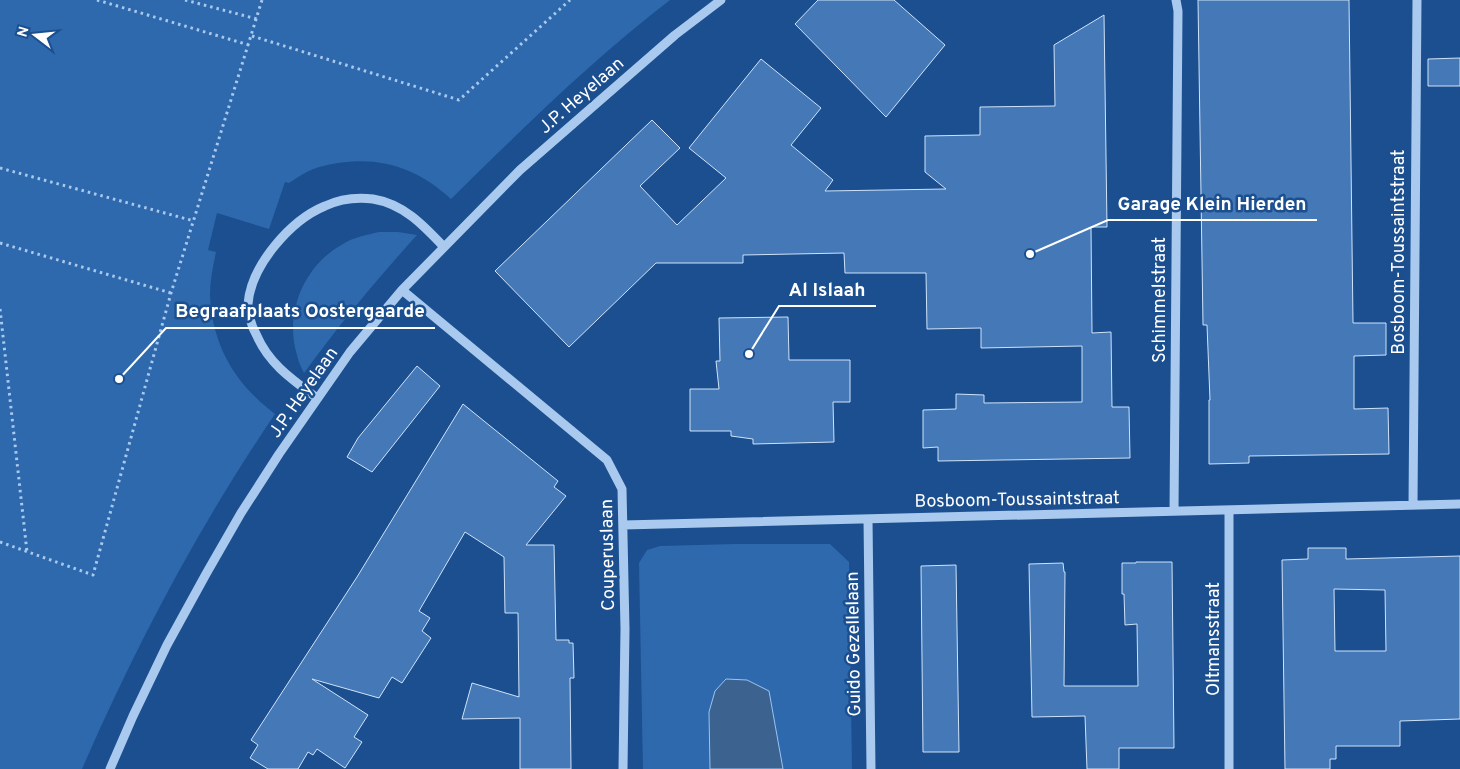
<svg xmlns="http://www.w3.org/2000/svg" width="1460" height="769" font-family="Overpass,sans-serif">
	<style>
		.green { fill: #2e69ad }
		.water { fill: #3c6290; stroke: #9cc4f0 }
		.building { fill: #4478b7; stroke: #cfe3fa; fill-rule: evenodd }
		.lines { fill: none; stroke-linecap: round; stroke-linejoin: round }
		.path { stroke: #a9c9ee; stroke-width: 3; stroke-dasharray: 2.5 4; stroke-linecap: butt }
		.minor { stroke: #a9c9ee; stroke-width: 9 }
		.labels { text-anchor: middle; stroke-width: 5; stroke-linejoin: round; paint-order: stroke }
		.street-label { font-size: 18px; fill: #fff; stroke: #1b4f8f }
		.leader { fill: none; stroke: #fff; stroke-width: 2 }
		.callout-dot { fill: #fff; stroke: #1b4f8f; stroke-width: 2 }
		.callout-label { font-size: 19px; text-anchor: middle; font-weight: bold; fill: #fff; stroke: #1b4f8f; stroke-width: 5; stroke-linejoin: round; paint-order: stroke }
	</style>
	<rect width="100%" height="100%" fill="#1b4f8f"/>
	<!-- green -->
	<path class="green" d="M 0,0 L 670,0 C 592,60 521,130 451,199 C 419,169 382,156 338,163 C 327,165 315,167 305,173 C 299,176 294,180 289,183 L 285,182 L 269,229 L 217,213 L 208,250 L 216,252 C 213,266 210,281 210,295 C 212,345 235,384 275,414 C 199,526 136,645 82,769 L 0,769 Z
		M 379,232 L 398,232 L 417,235 C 377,279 339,325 304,373 C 301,367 298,361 297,355 C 284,313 304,265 343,244 C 354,237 367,235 379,232 Z
		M 735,544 L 830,544 L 849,562 L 852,769 L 783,769 L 769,691 L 709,712 L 710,769 L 643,769 L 639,563 L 647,550 L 660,546 Z"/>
	<!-- water -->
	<path class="water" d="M 726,679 L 747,680 L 769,691 L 783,769 L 710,769 L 709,712 L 715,691 Z"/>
	<!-- building -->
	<path class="building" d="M 818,0 L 894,0 L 945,45 L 886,117 L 795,24 Z
		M 1198,0 L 1349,0 L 1353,323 L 1386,323 L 1386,355 L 1354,356 L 1354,409 L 1388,408 L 1389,454 L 1249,456 L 1249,463 L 1209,464 L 1209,400 L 1210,400 L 1207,325 L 1203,325 Z
		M 1104,15 L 1107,227 L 1091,227 L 1092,333 L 1111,332 L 1112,407 L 1129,407 L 1130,458 L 938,461 L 938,447 L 923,448 L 923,410 L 956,409 L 956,394 L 984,395 L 984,403 L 1082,402 L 1082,346 L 981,348 L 981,328 L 927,329 L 926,273 L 845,273 L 844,253 L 743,255 L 743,263 L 656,263 L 569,347 L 495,271 L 652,120 L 680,148 L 640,186 L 677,225 L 726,178 L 689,148 L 761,59 L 821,108 L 791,145 L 833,180 L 825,191 L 946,189 L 925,172 L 925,136 L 980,135 L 980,107 L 1055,106 L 1054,45 Z
		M 1460,58 L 1460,86 L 1428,86 L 1428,59 Z
		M 788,317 L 789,360 L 850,360 L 850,402 L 833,402 L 834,442 L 753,444 L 753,439 L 731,436 L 731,431 L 690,431 L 690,389 L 719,389 L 716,361 L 720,361 L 719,318 Z
		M 417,366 L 440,386 L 372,472 L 347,457 L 358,438 Z
		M 463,404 L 558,481 L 554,487 L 566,496 L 526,545 L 554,545 L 556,640 L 569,640 L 569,643 L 573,643 L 574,678 L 570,678 L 571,769 L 520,769 L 520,718 L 462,719 L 472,683 L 519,697 L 518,613 L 505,613 L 504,557 L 465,532 L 419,611 L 430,618 L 422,631 L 431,638 L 402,683 L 392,677 L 379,698 L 312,679 L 368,715 L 354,737 L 362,742 L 345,768 L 317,749 L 313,755 L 308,752 L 298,769 L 268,769 L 250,758 L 258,745 L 251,740 L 357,577 Z
		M 1308,548 L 1346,548 L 1346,559 L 1460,556 L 1460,719 L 1400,721 L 1400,746 L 1336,746 L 1336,759 L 1330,759 L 1330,769 L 1285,769 L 1282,560 L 1308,559 ZM 1334,589 L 1385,590 L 1386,651 L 1335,651 Z
		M 1136,562 L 1172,562 L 1174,748 L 1119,748 L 1119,769 L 1087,769 L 1085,716 L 1032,717 L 1029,564 L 1063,563 L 1064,572 L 1065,572 L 1064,686 L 1138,686 L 1137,624 L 1125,625 L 1124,594 L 1122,594 L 1122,563 L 1136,563 Z
		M 956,565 L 959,752 L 923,752 L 921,566 Z"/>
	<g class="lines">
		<!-- path -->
		<path class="path" d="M 97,0 L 249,45
			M 185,0 L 257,19
			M 252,36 L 459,100 L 570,0
			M 0,168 L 194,221
			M 0,243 L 171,293
			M 0,309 L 27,552
			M 0,542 L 93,575 L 171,293 L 262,0"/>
		<!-- minor -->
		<path class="minor" d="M 402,290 L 607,460 L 622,489 L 625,629 L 623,769
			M 317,398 C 293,380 269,364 257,336 C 252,327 248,314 248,304 C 251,265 291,220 325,206 C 340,199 357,197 373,199 C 404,204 424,226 444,247
			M 1413,505 L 1417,0
			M 1229,510 L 1229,769
			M 1174,511 L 1178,11 L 1176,0
			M 868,519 L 871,769
			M 623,525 L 1460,504
			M 110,769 L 133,716 L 167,645 L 206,574 L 241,513 L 279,454 L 350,352 L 402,290 L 520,170 L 675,35 L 721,0"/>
	</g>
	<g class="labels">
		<!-- street labels -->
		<g class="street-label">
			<text transform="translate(581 95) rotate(-41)" y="6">J.P. Heyelaan</text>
			<text transform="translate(1398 252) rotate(-90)" y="6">Bosboom-Toussaintstraat</text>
			<text transform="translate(1159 300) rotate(-90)" y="6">Schimmelstraat</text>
			<text transform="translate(303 392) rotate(-55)" y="6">J.P. Heyelaan</text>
			<text transform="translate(1017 499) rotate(-1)" y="6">Bosboom-Toussaintstraat</text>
			<text transform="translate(607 555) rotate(-91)" y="6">Couperuslaan</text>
			<text transform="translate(1213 639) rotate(-90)" y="6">Oltmansstraat</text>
			<text transform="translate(853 644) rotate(-91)" y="6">Guido Gezellelaan</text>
		</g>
	</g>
	<!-- callouts -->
	<path class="leader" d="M1030 254L1108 220H1317M749 354L779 306H876M119 379L166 328H435"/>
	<g class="callout-dot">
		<circle cx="1030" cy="254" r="5"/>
		<circle cx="749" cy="354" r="5"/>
		<circle cx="119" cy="379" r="5"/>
	</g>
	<g class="callout-label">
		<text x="1212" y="210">Garage Klein Hierden</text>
		<text x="827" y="296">Al Islaah</text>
		<text x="300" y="317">Begraafplaats Oostergaarde</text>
	</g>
	<!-- north arrow -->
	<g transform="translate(35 35) rotate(286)" stroke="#1b4f8f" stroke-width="4" paint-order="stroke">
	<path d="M0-4L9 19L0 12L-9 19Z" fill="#ffffff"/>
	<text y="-8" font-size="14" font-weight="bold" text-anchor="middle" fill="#ffffff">N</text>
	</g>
</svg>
